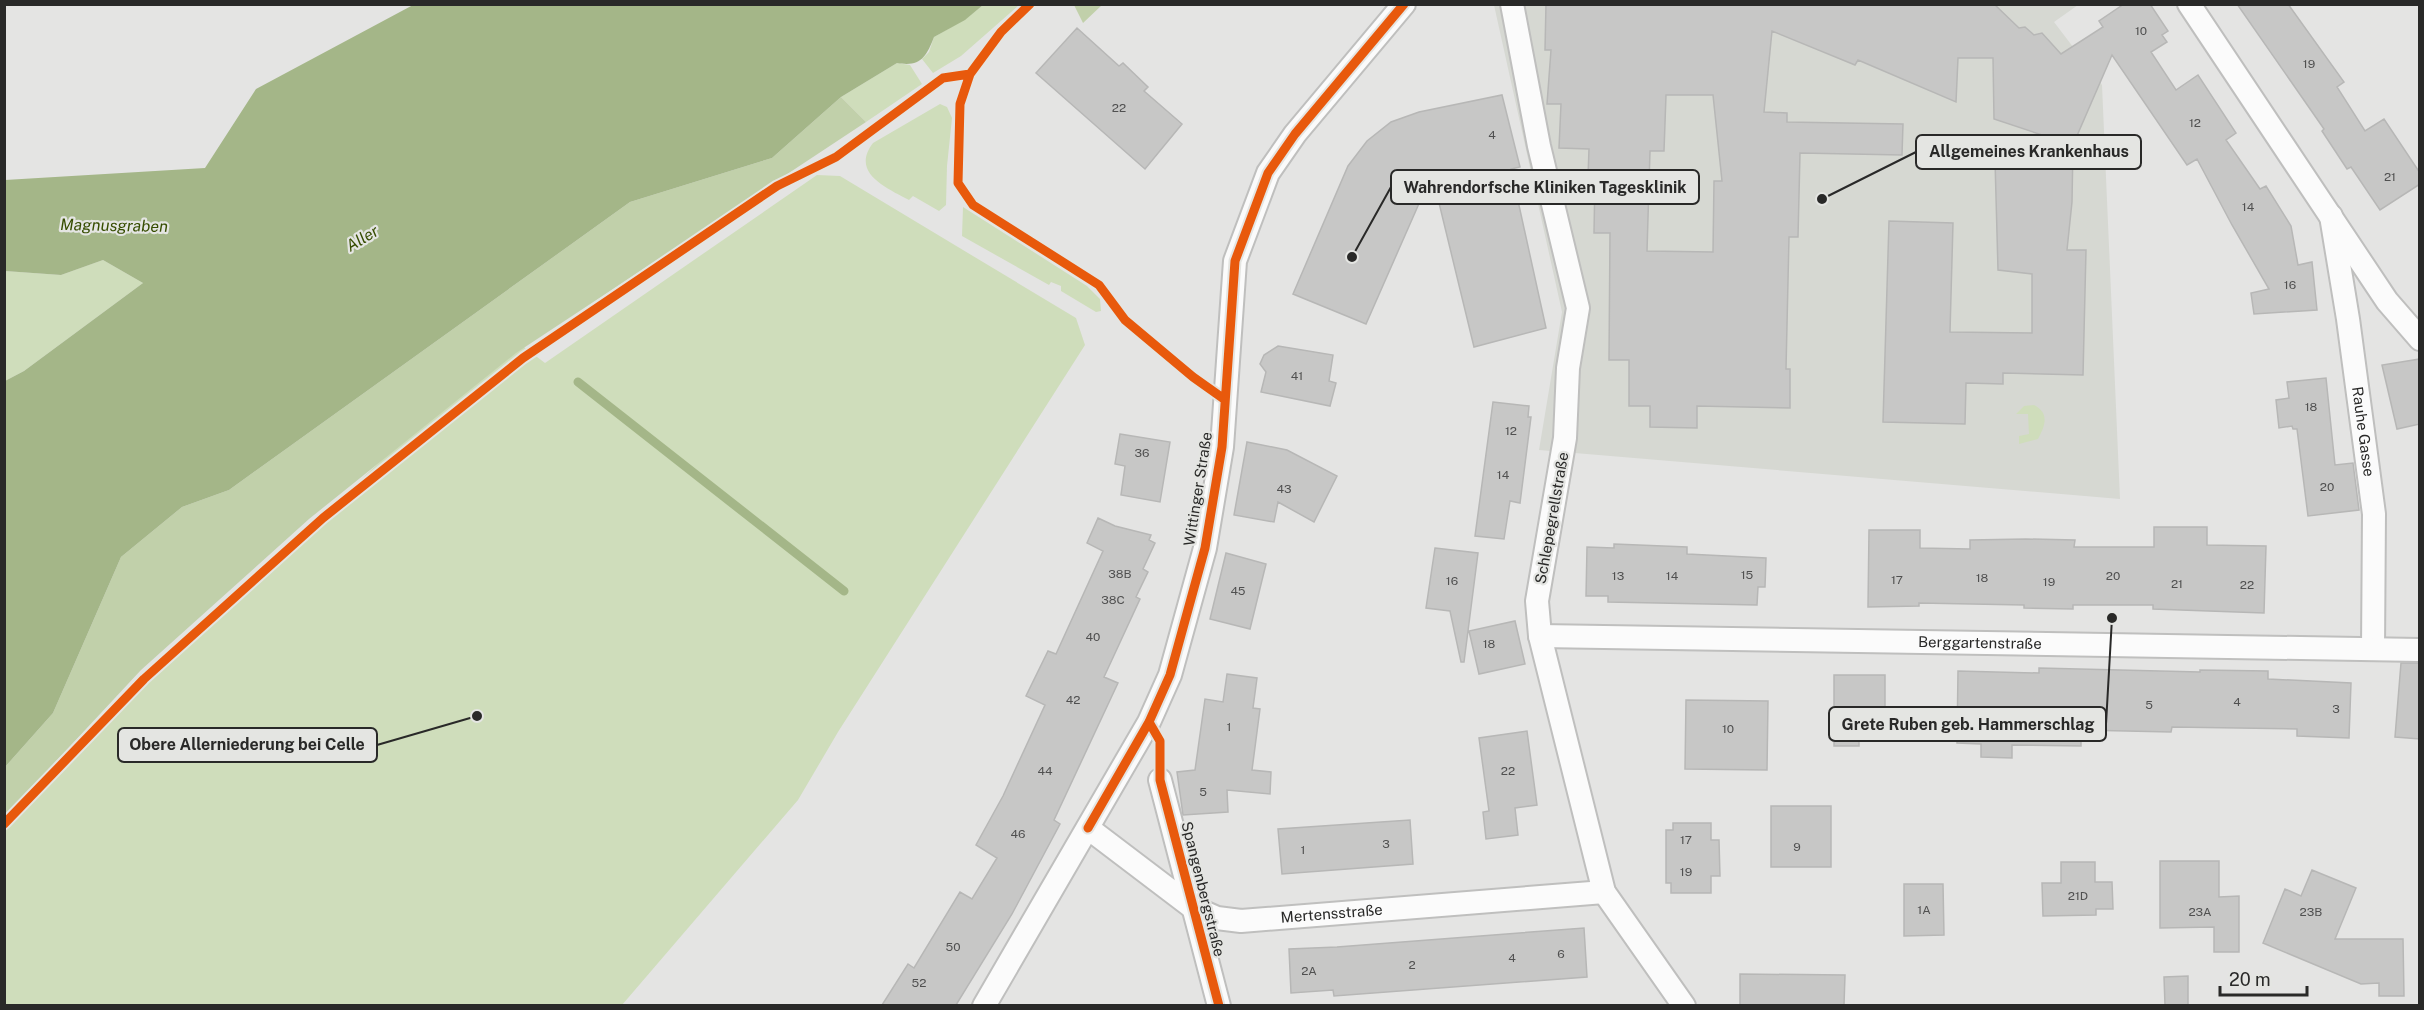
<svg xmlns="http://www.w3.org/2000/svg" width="2424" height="1010" font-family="'Public Sans',sans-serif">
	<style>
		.built { fill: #d6d8d2 }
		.green { fill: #cfddbb }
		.forest { fill: #c1d0aa }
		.water { fill: #a4b688 }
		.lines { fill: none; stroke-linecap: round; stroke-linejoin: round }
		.stream { stroke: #a4b688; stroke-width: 9 }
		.building { fill: #c7c7c6; stroke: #b7b7b6; stroke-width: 1.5; fill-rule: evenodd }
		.street-casing { stroke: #bfbfbe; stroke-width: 26 }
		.street { stroke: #fbfbfb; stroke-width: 22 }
		.cycleway-casing { stroke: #e4e5e2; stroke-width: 13 }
		.cycleway { stroke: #e8590c; stroke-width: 9 }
		.labels { text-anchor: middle; stroke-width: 4.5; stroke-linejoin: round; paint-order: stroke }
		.number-label { font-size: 12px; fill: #505050 }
		.street-label { font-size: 15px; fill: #292928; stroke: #e4e5e2 }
		.water-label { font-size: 16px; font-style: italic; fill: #364d00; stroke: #e4e5e2 }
		.leader { fill: none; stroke: #292928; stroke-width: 2 }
		.callout-dot { fill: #292928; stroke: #e4e5e2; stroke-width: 2 }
		.callout { fill: #e4e5e2; stroke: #292928; stroke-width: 2 }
		.callout-label { font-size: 16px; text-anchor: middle; font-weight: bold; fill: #292928 }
	</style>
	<rect width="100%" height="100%" fill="#e4e4e3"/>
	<!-- built -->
	<path class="built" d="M 1494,5 L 2078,5 L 2054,22 L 2102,85 L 2120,499 L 1539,450 L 1562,312 Z"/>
	<!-- green -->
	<path class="green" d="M 983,5 L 1019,5 L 961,56 L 933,73 L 922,59 L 929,52 L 934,37 L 967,18 Z
		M 897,63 L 910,65 L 922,84 L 866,122 L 841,97 Z
		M 940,104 L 947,107 L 952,118 L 947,166 L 946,205 L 939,211 L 913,196 L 909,200 C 887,188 850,173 873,143 Z
		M 817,175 L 840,176 L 1076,318 L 1085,345 L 838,732 L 798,800 L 622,1005 L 5,1006 L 5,813 L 512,338 L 545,363 Z
		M 963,207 L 1087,286 L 1100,299 L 1101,311 L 1096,312 L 1061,291 L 1061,286 L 1051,282 L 1049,285 L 962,236 Z
		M 103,260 L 143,283 L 24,371 L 5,381 L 5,271 L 61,275 Z
		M 2034,405 C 2050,413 2045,426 2038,439 L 2019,444 L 2019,436 L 2029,434 L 2028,414 L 2016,414 L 2024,406 Z"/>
	<!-- forest -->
	<path class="forest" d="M 1074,5 L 1102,5 L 1083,23 Z
		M 841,97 L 866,122 L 516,353 L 309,519 L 141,670 L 5,816 L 5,767 L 53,713 L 121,557 L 182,507 L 229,490 L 630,202 L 772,158 Z"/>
	<!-- water -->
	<path class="water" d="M 413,5 L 983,5 L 965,20 L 934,37 C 926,58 920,67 897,63 L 841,97 L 772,158 L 630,202 L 229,490 L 182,507 L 121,557 L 53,713 L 5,767 L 5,381 L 24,371 L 143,283 L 103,260 L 61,275 L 5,271 L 5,180 L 205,168 L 256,89 Z"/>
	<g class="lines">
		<!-- stream -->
		<path class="stream" d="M 578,382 L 844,591"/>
	</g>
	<!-- building -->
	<path class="building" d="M 1546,4 L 1994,4 L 2019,28 L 2025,27 L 2034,35 L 2042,33 L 2061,54 L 2103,27 L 2099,21 L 2124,4 L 2150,4 L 2168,31 L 2162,35 L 2167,42 L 2151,52 L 2176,90 L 2198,75 L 2236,133 L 2226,140 L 2260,189 L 2266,186 L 2291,226 L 2298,265 L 2312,262 L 2317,310 L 2254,314 L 2251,293 L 2269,289 L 2232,225 L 2197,159 L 2187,165 L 2112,55 L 2073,145 L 2072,202 L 2067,250 L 2086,250 L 2083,375 L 2003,373 L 2003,384 L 1966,383 L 1965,424 L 1883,422 L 1889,221 L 1953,223 L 1950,332 L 2032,333 L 2032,274 L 1998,270 L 1995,160 L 2045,136 L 1994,119 L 1993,58 L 1958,58 L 1956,102 L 1858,60 L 1855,65 L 1772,31 L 1764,112 L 1787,113 L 1787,122 L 1903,124 L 1902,155 L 1800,153 L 1798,237 L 1789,237 L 1786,369 L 1790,369 L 1790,408 L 1697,406 L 1697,428 L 1650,427 L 1650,406 L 1629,406 L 1629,360 L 1609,360 L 1610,233 L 1594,233 L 1595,177 L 1588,177 L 1589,149 L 1559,148 L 1561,104 L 1547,104 L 1551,50 L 1545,50 ZM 1666,95 L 1713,95 L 1722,181 L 1714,181 L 1713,252 L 1647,251 L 1650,151 L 1664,151 Z
		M 2237,4 L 2288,4 L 2344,82 L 2337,87 L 2365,131 L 2384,119 L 2420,173 L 2420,184 L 2380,210 L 2351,167 L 2347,169 L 2322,131 L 2324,129 Z
		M 1077,28 L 1119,66 L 1123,63 L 1148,87 L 1144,91 L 1182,124 L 1145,169 L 1036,73 Z
		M 1502,95 L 1520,167 L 1511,169 L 1546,328 L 1474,347 L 1432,174 L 1366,324 L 1293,294 L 1348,166 L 1367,141 L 1391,122 L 1419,112 Z
		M 1278,346 L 1333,355 L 1329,381 L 1336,383 L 1330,406 L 1261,392 L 1266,372 L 1260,364 L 1264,355 Z
		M 2420,359 L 2420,424 L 2397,429 L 2382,365 Z
		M 2326,378 L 2335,465 L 2353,463 L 2359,510 L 2308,516 L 2297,429 L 2293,429 L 2292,426 L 2279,428 L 2276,400 L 2289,398 L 2287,382 Z
		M 1493,402 L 1529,406 L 1528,417 L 1531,417 L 1520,503 L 1510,501 L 1504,539 L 1475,536 Z
		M 1120,434 L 1170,442 L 1160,502 L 1121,495 L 1125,466 L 1115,464 Z
		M 1247,442 L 1287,450 L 1337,476 L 1314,522 L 1278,502 L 1274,522 L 1234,515 Z
		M 1098,518 L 1115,526 L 1151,535 L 1149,540 L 1155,543 L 1143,569 L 1148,572 L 1136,597 L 1140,599 L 1104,677 L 1118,683 L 1054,820 L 1060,824 L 1012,914 L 956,1005 L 882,1005 L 908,964 L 914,968 L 960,892 L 972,899 L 997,858 L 976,845 L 1003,796 L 1045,705 L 1026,696 L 1048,651 L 1056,654 L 1103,551 L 1087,543 Z
		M 2154,527 L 2207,527 L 2207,545 L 2266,546 L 2264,613 L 2153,609 L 2153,605 L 2073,605 L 2073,609 L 2024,608 L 2024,605 L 1919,603 L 1919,606 L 1868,607 L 1869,530 L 1920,530 L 1920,548 L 1970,549 L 1970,540 L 2026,539 L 2075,540 L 2074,547 L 2154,547 Z
		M 1614,544 L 1687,547 L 1687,554 L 1766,558 L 1765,587 L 1758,587 L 1757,605 L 1608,602 L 1608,596 L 1586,596 L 1587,547 L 1614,548 Z
		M 1435,548 L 1478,553 L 1464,662 L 1461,662 L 1450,611 L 1426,608 Z
		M 1226,553 L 1266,564 L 1250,629 L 1210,619 Z
		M 1515,621 L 1525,664 L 1479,674 L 1469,631 Z
		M 2401,663 L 2420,663 L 2420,739 L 2395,737 Z
		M 2039,668 L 2200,672 L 2200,670 L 2268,671 L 2268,679 L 2351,683 L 2349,738 L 2297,736 L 2297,729 L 2172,727 L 2171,732 L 2081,730 L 2081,746 L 2012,745 L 2012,758 L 1981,757 L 1981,744 L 1957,743 L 1958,671 L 2039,673 Z
		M 1227,674 L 1257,678 L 1253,708 L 1260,709 L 1252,770 L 1271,772 L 1270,794 L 1227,790 L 1228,812 L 1183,815 L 1177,772 L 1195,770 L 1205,699 L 1223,702 Z
		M 1834,675 L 1885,675 L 1885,734 L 1859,734 L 1859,746 L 1834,746 Z
		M 1686,700 L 1768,701 L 1767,770 L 1685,769 Z
		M 1527,731 L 1537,805 L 1515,808 L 1518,835 L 1486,839 L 1483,812 L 1489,811 L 1479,738 Z
		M 1771,806 L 1831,806 L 1831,867 L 1771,867 Z
		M 1410,820 L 1413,864 L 1282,874 L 1278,829 Z
		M 1673,823 L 1711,823 L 1711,840 L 1719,840 L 1720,876 L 1711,876 L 1711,893 L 1671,893 L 1671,883 L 1666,883 L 1666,830 L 1673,830 Z
		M 2160,861 L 2219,861 L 2219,897 L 2239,896 L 2239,952 L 2214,952 L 2214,927 L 2160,928 Z
		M 2061,862 L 2095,862 L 2095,882 L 2112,882 L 2113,909 L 2096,909 L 2096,915 L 2043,916 L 2042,883 L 2061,883 Z
		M 2312,870 L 2356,888 L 2335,939 L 2403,939 L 2404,996 L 2379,996 L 2379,983 L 2361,984 L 2263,943 L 2285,889 L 2301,896 Z
		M 1904,884 L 1943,884 L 1944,935 L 1904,936 Z
		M 1584,928 L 1587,977 L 1334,996 L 1333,990 L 1291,993 L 1289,949 L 1337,947 Z
		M 1740,974 L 1845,975 L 1844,1005 L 1740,1005 Z
		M 2188,976 L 2188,1005 L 2165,1005 L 2164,977 Z"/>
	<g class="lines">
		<!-- street casing -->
		<g class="street-casing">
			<g id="street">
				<path d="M 1512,4 L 1539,146 L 1578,308 L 1568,368 L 1565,438 L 1537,601 L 1540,636 L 1604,892 L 1684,1006"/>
				<path d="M 2189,4 L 2387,301 L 2420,339"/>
				<path id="s1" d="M 2331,216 L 2348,319 L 2374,514 L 2373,648"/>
				<path id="s2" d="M 1540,636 L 2420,650"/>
				<path d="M 1160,780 L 1219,1006"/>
				<path id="s3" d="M 1088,828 L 1192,907 L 1217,918 L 1241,921 L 1604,892"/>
				<path d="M 984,1006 L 1149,722 L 1170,675 L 1205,548 L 1222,447 L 1235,261 L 1268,173 L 1295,134 L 1404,4"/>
			</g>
		</g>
		<!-- street -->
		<use href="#street" class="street"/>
		<!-- cycleway casing -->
		<g class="cycleway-casing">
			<path id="cycleway" d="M 1030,4 L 1001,32 L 970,74 L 960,104 L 958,183 L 973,205 L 1099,285 L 1125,320 L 1193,377 L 1224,399
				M 1149,722 L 1160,741 L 1160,780 L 1219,1006
				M 4,824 L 144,679 L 323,518 L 523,358 L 777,186 L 836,157 L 943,78 L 970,74
				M 1088,828 L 1149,722 L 1170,675 L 1205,548 L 1222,447 L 1235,261 L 1268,173 L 1295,134 L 1404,4"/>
		</g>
		<!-- cycleway -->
		<use href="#cycleway" class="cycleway"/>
	</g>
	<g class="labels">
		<!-- number labels -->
		<g class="number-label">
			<text x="2141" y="35">10</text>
			<text x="2309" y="68">19</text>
			<text x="1119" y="112">22</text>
			<text x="2195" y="127">12</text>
			<text x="1492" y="139">4</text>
			<text x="2390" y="181">21</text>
			<text x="2248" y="211">14</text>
			<text x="2290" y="289">16</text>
			<text x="1297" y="380">41</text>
			<text x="2311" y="411">18</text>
			<text x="1511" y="435">12</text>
			<text x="1142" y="457">36</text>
			<text x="1503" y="479">14</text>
			<text x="2327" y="491">20</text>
			<text x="1284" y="493">43</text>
			<text x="1120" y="578">38B</text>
			<text x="1747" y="579">15</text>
			<text x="1618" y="580">13</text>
			<text x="1672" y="580">14</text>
			<text x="2113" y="580">20</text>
			<text x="1982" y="582">18</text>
			<text x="1897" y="584">17</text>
			<text x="1452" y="585">16</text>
			<text x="2049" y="586">19</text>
			<text x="2177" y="588">21</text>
			<text x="2247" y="589">22</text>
			<text x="1238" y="595">45</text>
			<text x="1113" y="604">38C</text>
			<text x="1093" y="641">40</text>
			<text x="1489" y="648">18</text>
			<text x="1073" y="704">42</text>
			<text x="2237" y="706">4</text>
			<text x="2149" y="709">5</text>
			<text x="2336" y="713">3</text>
			<text x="1229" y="731">1</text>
			<text x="1728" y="733">10</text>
			<text x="1045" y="775">44</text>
			<text x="1508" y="775">22</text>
			<text x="1203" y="796">5</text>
			<text x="1018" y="838">46</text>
			<text x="1686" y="844">17</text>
			<text x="1386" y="848">3</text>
			<text x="1797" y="851">9</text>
			<text x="1303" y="854">1</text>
			<text x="1686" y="876">19</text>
			<text x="2078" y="900">21D</text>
			<text x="1924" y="914">1A</text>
			<text x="2200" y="916">23A</text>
			<text x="2311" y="916">23B</text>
			<text x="953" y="951">50</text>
			<text x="1561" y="958">6</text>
			<text x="1512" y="962">4</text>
			<text x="1412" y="969">2</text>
			<text x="1309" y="975">2A</text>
			<text x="919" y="987">52</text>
		</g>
		<!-- street labels -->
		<g class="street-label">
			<text dy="5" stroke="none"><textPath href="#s1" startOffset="218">Rauhe Gasse</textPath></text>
			<text transform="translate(1198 489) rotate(-81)" y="5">Wittinger Straße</text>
			<text transform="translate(1552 518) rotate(-80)" y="5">Schlepegrellstraße</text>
			<text dy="5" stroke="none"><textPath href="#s2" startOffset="440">Berggartenstraße</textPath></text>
			<text transform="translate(1203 889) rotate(76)" y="5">Spangenbergstraße</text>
			<text dy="5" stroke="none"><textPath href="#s3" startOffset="273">Mertensstraße</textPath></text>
		</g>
		<!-- water labels -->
		<g class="water-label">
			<text transform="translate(114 225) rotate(1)" y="6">Magnusgraben</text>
			<text transform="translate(362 238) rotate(-31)" y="6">Aller</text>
		</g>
	</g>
	<!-- callouts -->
	<path class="leader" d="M1822 199L1916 152M1352 257L1391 187M2112 618L2106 724M477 716L377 745"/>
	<g class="callout-dot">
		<circle cx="1822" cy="199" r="6"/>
		<circle cx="1352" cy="257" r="6"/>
		<circle cx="2112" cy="618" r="6"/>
		<circle cx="477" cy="716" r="6"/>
	</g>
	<g class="callout">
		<rect x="1916" y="135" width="225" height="34" rx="6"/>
		<rect x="1391" y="170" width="308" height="34" rx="6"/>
		<rect x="1829" y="707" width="277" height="34" rx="6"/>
		<rect x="118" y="728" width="259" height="34" rx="6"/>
	</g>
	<g class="callout-label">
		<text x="2029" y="157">Allgemeines Krankenhaus</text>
		<text x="1545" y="193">Wahrendorfsche Kliniken Tagesklinik</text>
		<text x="1968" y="730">Grete Ruben geb. Hammerschlag</text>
		<text x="247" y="750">Obere Allerniederung bei Celle</text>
	</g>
	<!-- border -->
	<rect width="2424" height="1010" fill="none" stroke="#292928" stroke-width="12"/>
	<!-- scale -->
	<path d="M2220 986v9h87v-9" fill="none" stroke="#292928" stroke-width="3"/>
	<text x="2229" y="986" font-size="18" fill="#292928" stroke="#e4e5e2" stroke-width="4.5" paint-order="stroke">20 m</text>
</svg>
